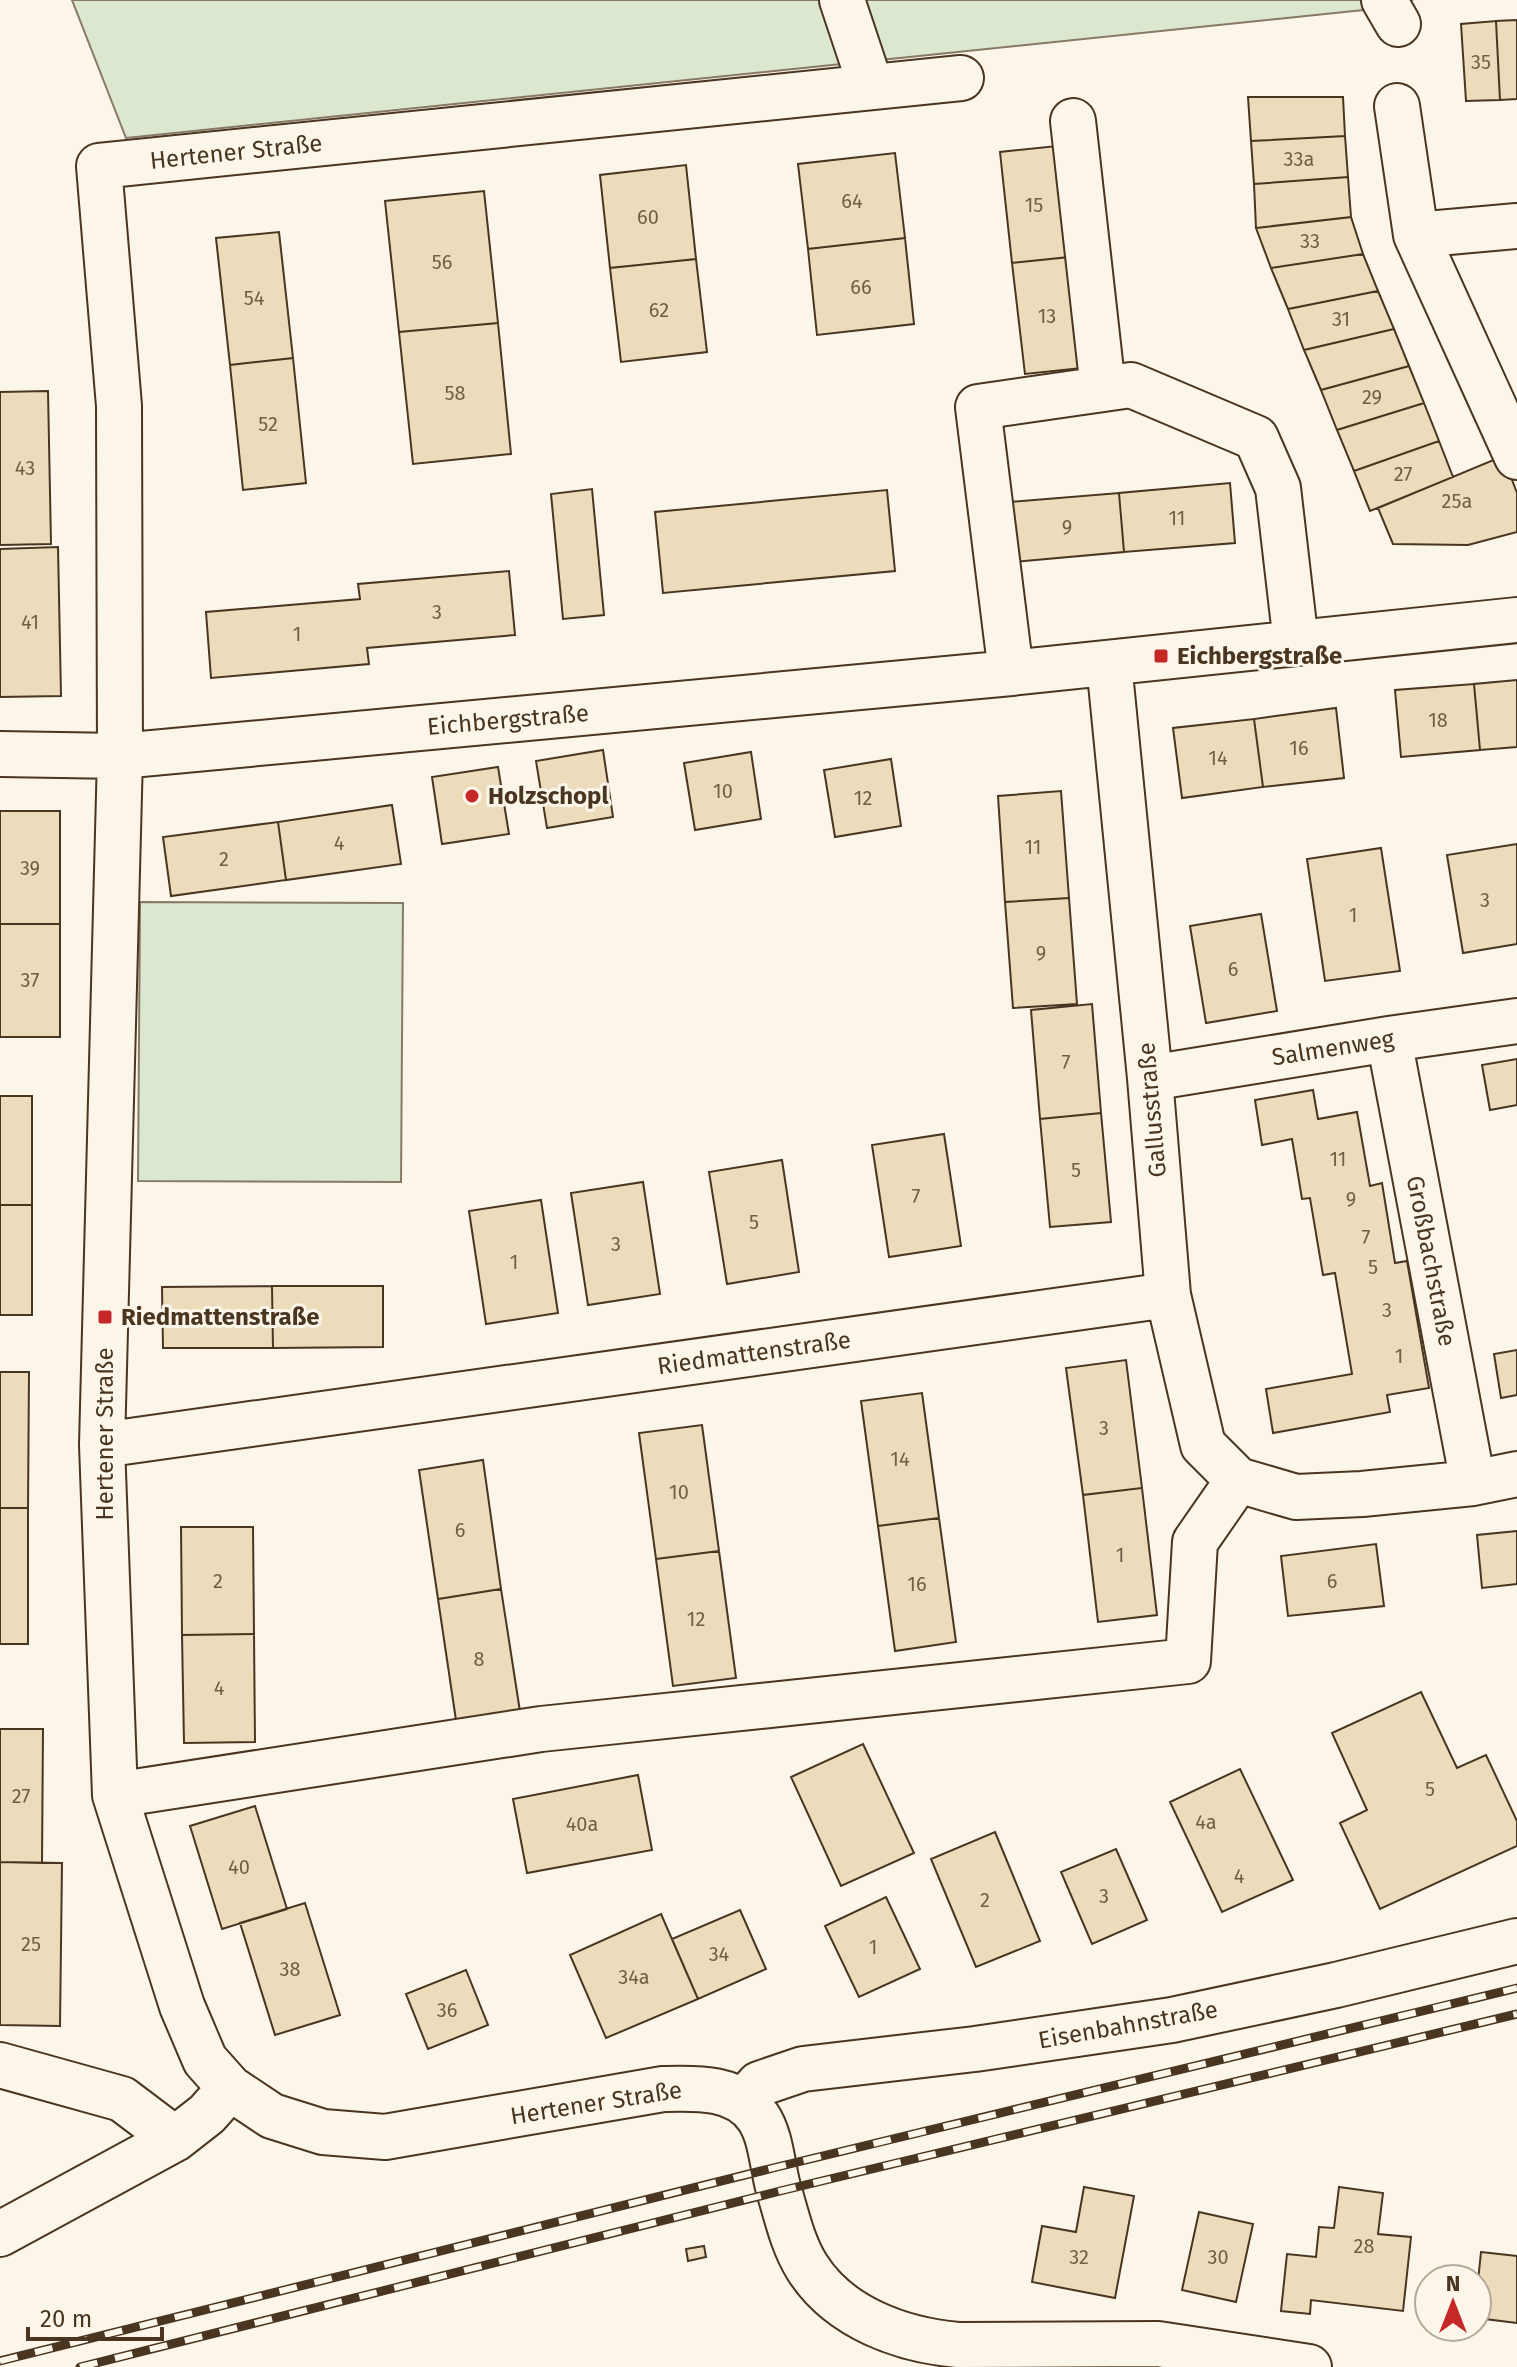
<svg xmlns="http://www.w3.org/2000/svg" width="1517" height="2367" font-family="'Fira Sans',sans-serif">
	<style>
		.green { fill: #dce7d0; stroke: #887966; stroke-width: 2 }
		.building { fill: #ecdcbc; stroke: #4a3520; stroke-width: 2 }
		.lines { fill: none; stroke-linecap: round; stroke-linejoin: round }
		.minor-casing { stroke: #4a3520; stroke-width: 48 }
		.minor { stroke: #fbf6e9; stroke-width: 44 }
		.rail-casing { stroke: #4a3520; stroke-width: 9 }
		.rail { stroke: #fbf6e9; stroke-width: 6; stroke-dasharray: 18; stroke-linecap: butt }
		.poi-dot { fill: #c62828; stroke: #fbf6e9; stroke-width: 3 }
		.labels { text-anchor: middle; stroke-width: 6; stroke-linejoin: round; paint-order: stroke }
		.number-label { font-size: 20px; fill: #725f47 }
		.street-label { font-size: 24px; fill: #4a3520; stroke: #fbf6e9 }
		.poi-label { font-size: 24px; font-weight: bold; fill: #4a3520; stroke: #fbf6e9; text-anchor: start }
	</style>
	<rect width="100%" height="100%" fill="#fbf6e9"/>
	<!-- green -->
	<path class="green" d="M 72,0 L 1412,0 L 1402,6 L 126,138 Z
		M 140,902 L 403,903 L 401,1182 L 138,1181 Z"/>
	<!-- building -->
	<path class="building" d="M 1517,20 L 1517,99 L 1500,100 L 1496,21 Z
		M 1496,21 L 1500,100 L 1466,101 L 1461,24 Z
		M 1248,97 L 1343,97 L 1345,136 L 1251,141 Z
		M 1345,136 L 1348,177 L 1254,184 L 1251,141 Z
		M 1057,146 L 1069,257 L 1012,263 L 1000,152 Z
		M 895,153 L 905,238 L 808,249 L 798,164 Z
		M 686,165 L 696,259 L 610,268 L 600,175 Z
		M 1348,177 L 1351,217 L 1256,228 L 1254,184 Z
		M 484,191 L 498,323 L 399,332 L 385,201 Z
		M 1351,217 L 1363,254 L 1271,268 L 1256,228 Z
		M 279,232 L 293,358 L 230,365 L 216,238 Z
		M 905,238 L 914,324 L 817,335 L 808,249 Z
		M 1363,254 L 1378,291 L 1288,309 L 1271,268 Z
		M 1069,257 L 1082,368 L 1025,374 L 1012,263 Z
		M 696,259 L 707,352 L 621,362 L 610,268 Z
		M 1378,291 L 1394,329 L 1304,350 L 1288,309 Z
		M 498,323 L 511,454 L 413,464 L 399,332 Z
		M 1394,329 L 1409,366 L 1321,390 L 1304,350 Z
		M 293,358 L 306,483 L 243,490 L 230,365 Z
		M 1409,366 L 1424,403 L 1337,430 L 1321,390 Z
		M 48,391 L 51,544 L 0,545 L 0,392 Z
		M 1424,403 L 1439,441 L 1354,471 L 1337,430 Z
		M 1439,441 L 1453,477 L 1370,511 L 1354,471 Z
		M 1503,456 L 1517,493 L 1517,532 L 1468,545 L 1393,544 L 1378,508 Z
		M 1230,483 L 1235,543 L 1124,552 L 1119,493 Z
		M 592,489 L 604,615 L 563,619 L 551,494 Z
		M 887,490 L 895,571 L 663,593 L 655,512 Z
		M 1119,493 L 1124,552 L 1014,562 L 1009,502 Z
		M 58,547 L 61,696 L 0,697 L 0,549 Z
		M 509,571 L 515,635 L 367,648 L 369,664 L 211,678 L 206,612 L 360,599 L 358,584 Z
		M 1517,680 L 1517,747 L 1480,750 L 1474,684 Z
		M 1474,684 L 1480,750 L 1401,757 L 1395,690 Z
		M 1336,708 L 1344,778 L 1263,787 L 1254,719 Z
		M 1254,719 L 1263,787 L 1182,798 L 1173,728 Z
		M 603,750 L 613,817 L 547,828 L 536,761 Z
		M 751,752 L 761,819 L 695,830 L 684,763 Z
		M 891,759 L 901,826 L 835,837 L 824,770 Z
		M 498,767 L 509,834 L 442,844 L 432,777 Z
		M 1061,791 L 1069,898 L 1005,902 L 998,796 Z
		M 392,805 L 401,864 L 286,880 L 278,822 Z
		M 0,811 L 60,811 L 60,924 L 0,924 Z
		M 278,822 L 286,880 L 171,896 L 163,837 Z
		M 1517,844 L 1517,944 L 1463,953 L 1447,855 Z
		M 1381,848 L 1400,971 L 1325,981 L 1307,859 Z
		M 1069,898 L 1077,1004 L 1013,1008 L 1005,902 Z
		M 1261,914 L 1277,1011 L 1206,1023 L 1190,926 Z
		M 0,924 L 60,924 L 60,1037 L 0,1037 Z
		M 1092,1004 L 1101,1113 L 1040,1119 L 1031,1010 Z
		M 1517,1059 L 1517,1105 L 1490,1110 L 1482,1065 Z
		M 1313,1090 L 1318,1119 L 1357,1112 L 1370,1186 L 1382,1183 L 1395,1263 L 1407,1261 L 1429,1388 L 1387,1395 L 1390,1412 L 1273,1433 L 1266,1389 L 1352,1374 L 1335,1273 L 1323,1275 L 1310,1198 L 1302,1199 L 1292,1139 L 1262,1145 L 1255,1100 Z
		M 0,1096 L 32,1096 L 32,1205 L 0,1205 Z
		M 1101,1113 L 1111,1222 L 1050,1227 L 1040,1119 Z
		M 944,1134 L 961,1246 L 889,1257 L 872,1145 Z
		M 782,1160 L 799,1272 L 727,1284 L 709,1172 Z
		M 643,1182 L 660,1294 L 588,1305 L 571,1193 Z
		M 541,1200 L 558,1313 L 486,1324 L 469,1211 Z
		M 0,1205 L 32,1205 L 32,1315 L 0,1315 Z
		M 272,1286 L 383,1286 L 383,1347 L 273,1348 Z
		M 272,1286 L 273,1348 L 163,1348 L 162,1287 Z
		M 1517,1350 L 1517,1395 L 1501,1398 L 1494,1354 Z
		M 1126,1360 L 1142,1488 L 1083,1495 L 1066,1368 Z
		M 0,1372 L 29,1372 L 28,1508 L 0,1508 Z
		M 922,1393 L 939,1518 L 878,1526 L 861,1401 Z
		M 702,1425 L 719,1551 L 656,1559 L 639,1433 Z
		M 483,1460 L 501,1589 L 438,1599 L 419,1470 Z
		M 1142,1488 L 1157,1615 L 1098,1622 L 1083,1495 Z
		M 0,1508 L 28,1508 L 28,1644 L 0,1644 Z
		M 939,1518 L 956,1642 L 895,1651 L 878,1526 Z
		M 181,1527 L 253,1527 L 254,1634 L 182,1635 Z
		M 1517,1531 L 1517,1584 L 1482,1588 L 1477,1535 Z
		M 1376,1544 L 1384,1606 L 1288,1616 L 1281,1556 Z
		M 719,1551 L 736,1678 L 673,1686 L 656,1559 Z
		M 501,1589 L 521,1718 L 457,1727 L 438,1599 Z
		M 254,1634 L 255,1742 L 184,1743 L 182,1635 Z
		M 1421,1692 L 1457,1768 L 1486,1755 L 1517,1821 L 1517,1846 L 1380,1909 L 1340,1823 L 1367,1810 L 1332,1733 Z
		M 0,1729 L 43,1729 L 42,1863 L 0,1862 Z
		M 863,1744 L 914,1853 L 841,1886 L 791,1777 Z
		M 1240,1769 L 1293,1880 L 1222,1912 L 1170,1802 Z
		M 638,1775 L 652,1850 L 527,1873 L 513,1799 Z
		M 255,1806 L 287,1909 L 222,1929 L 190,1826 Z
		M 995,1832 L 1040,1941 L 976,1967 L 931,1859 Z
		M 1116,1849 L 1147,1920 L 1092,1944 L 1061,1872 Z
		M 0,1862 L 62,1863 L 60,2026 L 0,2025 Z
		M 886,1897 L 920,1969 L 859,1997 L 825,1926 Z
		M 305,1903 L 340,2015 L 275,2035 L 240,1923 Z
		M 740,1910 L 766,1969 L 698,1999 L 672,1939 Z
		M 661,1914 L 698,1999 L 606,2038 L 570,1955 Z
		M 466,1970 L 488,2025 L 428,2049 L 406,1994 Z
		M 1084,2187 L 1134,2196 L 1115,2298 L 1032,2282 L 1042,2226 L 1076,2232 Z
		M 1339,2187 L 1383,2193 L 1378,2234 L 1411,2237 L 1403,2311 L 1311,2300 L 1310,2314 L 1281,2311 L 1287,2254 L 1316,2257 L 1319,2227 L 1334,2228 Z
		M 1199,2212 L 1253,2224 L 1236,2302 L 1182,2290 Z
		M 704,2246 L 706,2257 L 688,2261 L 686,2249 Z
		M 1481,2252 L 1517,2256 L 1517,2323 L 1477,2318 L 1477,2291 Z"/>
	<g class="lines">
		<!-- minor casing -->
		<g class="minor-casing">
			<path id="minor" d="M 842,0 L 871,87
				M 1384,0 L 1398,24
				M 961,78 L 99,166 L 119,406 L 120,756 L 102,1445 L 115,1795 L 182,2006 L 205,2060 L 230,2088 L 272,2116 L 323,2132 L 385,2137 L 663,2089 C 696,2088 737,2086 758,2117 C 771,2136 772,2164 778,2187 C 786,2213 792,2243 807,2267 C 839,2318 902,2340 958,2345 L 1158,2344 L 1309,2367
				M 1397,106 L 1416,235 L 1517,457
				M 1073,121 L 1103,389
				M 1416,235 L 1517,226
				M 1109,663 L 1150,1078 L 1168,1295 L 1203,1445 L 1238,1480 L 1296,1497 L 1362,1494 L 1473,1483 L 1517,1474
				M 1011,673 L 978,407 L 1131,385 L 1256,438 L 1278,488 L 1296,643
				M 0,754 L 120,756 L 1011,673 L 1517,620
				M 1389,1039 L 1473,1483
				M 1150,1078 L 1389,1039 L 1517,1021
				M 102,1445 L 1168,1295
				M 115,1795 L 541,1729 L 1188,1661 L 1195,1542 L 1238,1480
				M 0,2065 L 122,2099 L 175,2139
				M 743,2102 L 759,2084 L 803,2069 L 975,2049 L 1172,2020 L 1336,1985 L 1517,1941
				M 0,2234 L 175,2139 L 207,2114 L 230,2088"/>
		</g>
		<!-- minor -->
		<use href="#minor" class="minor"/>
		<!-- rail casing -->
		<g class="rail-casing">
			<path id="rail" d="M 0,2361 L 773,2168 L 1517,1988
				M 80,2367 L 780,2191 L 1517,2014"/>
		</g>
		<!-- rail -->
		<use href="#rail" class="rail"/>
	</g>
	<!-- markers -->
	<g class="poi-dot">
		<rect x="1153" y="648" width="16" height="16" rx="4"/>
		<circle cx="472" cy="796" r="8"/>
		<rect x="97" y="1309" width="16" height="16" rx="4"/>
	</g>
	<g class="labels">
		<!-- number labels -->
		<g class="number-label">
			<text x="1481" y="69">35</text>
			<text x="1299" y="166">33a</text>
			<text x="852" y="208">64</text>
			<text x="1034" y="212">15</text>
			<text x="648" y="224">60</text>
			<text x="1310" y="248">33</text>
			<text x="442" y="269">56</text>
			<text x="861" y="294">66</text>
			<text x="254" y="305">54</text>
			<text x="659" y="317">62</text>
			<text x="1047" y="323">13</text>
			<text x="1341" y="326">31</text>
			<text x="455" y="400">58</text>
			<text x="1372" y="404">29</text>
			<text x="268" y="431">52</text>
			<text x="25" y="475">43</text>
			<text x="1403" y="481">27</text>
			<text x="1457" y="508">25a</text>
			<text x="1177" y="525">11</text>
			<text x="1067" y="534">9</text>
			<text x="437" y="619">3</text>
			<text x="30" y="629">41</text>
			<text x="297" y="641">1</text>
			<text x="1438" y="727">18</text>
			<text x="1299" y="755">16</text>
			<text x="1218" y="765">14</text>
			<text x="723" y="798">10</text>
			<text x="863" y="805">12</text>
			<text x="339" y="850">4</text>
			<text x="1033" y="854">11</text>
			<text x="224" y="866">2</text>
			<text x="30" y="875">39</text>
			<text x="1485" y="907">3</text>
			<text x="1353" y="922">1</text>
			<text x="1041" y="960">9</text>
			<text x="1233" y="976">6</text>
			<text x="30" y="987">37</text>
			<text x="1066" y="1069">7</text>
			<text x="1338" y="1166">11</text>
			<text x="1076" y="1177">5</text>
			<text x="916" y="1203">7</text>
			<text x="1351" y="1206">9</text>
			<text x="754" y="1229">5</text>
			<text x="1366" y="1244">7</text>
			<text x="616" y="1251">3</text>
			<text x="514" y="1269">1</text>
			<text x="1373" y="1274">5</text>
			<text x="1387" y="1317">3</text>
			<text x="1399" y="1363">1</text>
			<text x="1104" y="1435">3</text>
			<text x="900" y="1466">14</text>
			<text x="679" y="1499">10</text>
			<text x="460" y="1537">6</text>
			<text x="1120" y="1562">1</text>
			<text x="218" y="1588">2</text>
			<text x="1332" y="1588">6</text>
			<text x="917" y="1591">16</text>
			<text x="696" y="1626">12</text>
			<text x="479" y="1666">8</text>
			<text x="219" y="1695">4</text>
			<text x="1430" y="1796">5</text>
			<text x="21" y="1803">27</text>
			<text x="1206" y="1829">4a</text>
			<text x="582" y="1831">40a</text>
			<text x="239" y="1874">40</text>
			<text x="1239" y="1883">4</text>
			<text x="1104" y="1903">3</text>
			<text x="985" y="1907">2</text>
			<text x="31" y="1951">25</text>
			<text x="873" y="1954">1</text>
			<text x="719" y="1961">34</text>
			<text x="290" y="1976">38</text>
			<text x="634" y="1984">34a</text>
			<text x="447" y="2017">36</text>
			<text x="1364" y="2253">28</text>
			<text x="1079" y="2264">32</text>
			<text x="1218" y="2264">30</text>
		</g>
		<!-- street labels -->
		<g class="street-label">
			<text transform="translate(236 152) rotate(-6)" y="8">Hertener Straße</text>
			<text transform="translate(508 720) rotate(-5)" y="8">Eichbergstraße</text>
			<text transform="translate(1333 1048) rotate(-9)" y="8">Salmenweg</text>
			<text transform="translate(1152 1110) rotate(-95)" y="8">Gallusstraße</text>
			<text transform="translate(1431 1261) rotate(79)" y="8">Großbachstraße</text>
			<text transform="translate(754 1353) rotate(-8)" y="8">Riedmattenstraße</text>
			<text transform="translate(105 1434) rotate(-90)" y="8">Hertener Straße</text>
			<text transform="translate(1128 2025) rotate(-10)" y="8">Eisenbahnstraße</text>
			<text transform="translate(596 2103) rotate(-9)" y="8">Hertener Straße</text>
		</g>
		<!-- poi labels -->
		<g class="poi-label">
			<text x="1177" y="664">Eichbergstraße</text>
			<text x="488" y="804">Holzschopl</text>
			<text x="121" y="1325">Riedmattenstraße</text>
		</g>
	</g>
	<!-- north arrow -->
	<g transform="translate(1453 2303)"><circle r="38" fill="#fbf6e9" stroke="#b4a999" stroke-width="2"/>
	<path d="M0-6L14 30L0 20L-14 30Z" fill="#c62828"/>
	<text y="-12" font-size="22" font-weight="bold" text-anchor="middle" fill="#4a3520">N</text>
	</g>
	<!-- scale -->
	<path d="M28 2327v12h134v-12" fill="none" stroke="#4a3520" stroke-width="4"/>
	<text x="40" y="2327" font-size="24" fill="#4a3520" stroke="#fbf6e9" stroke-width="6" paint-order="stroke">20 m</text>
</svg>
